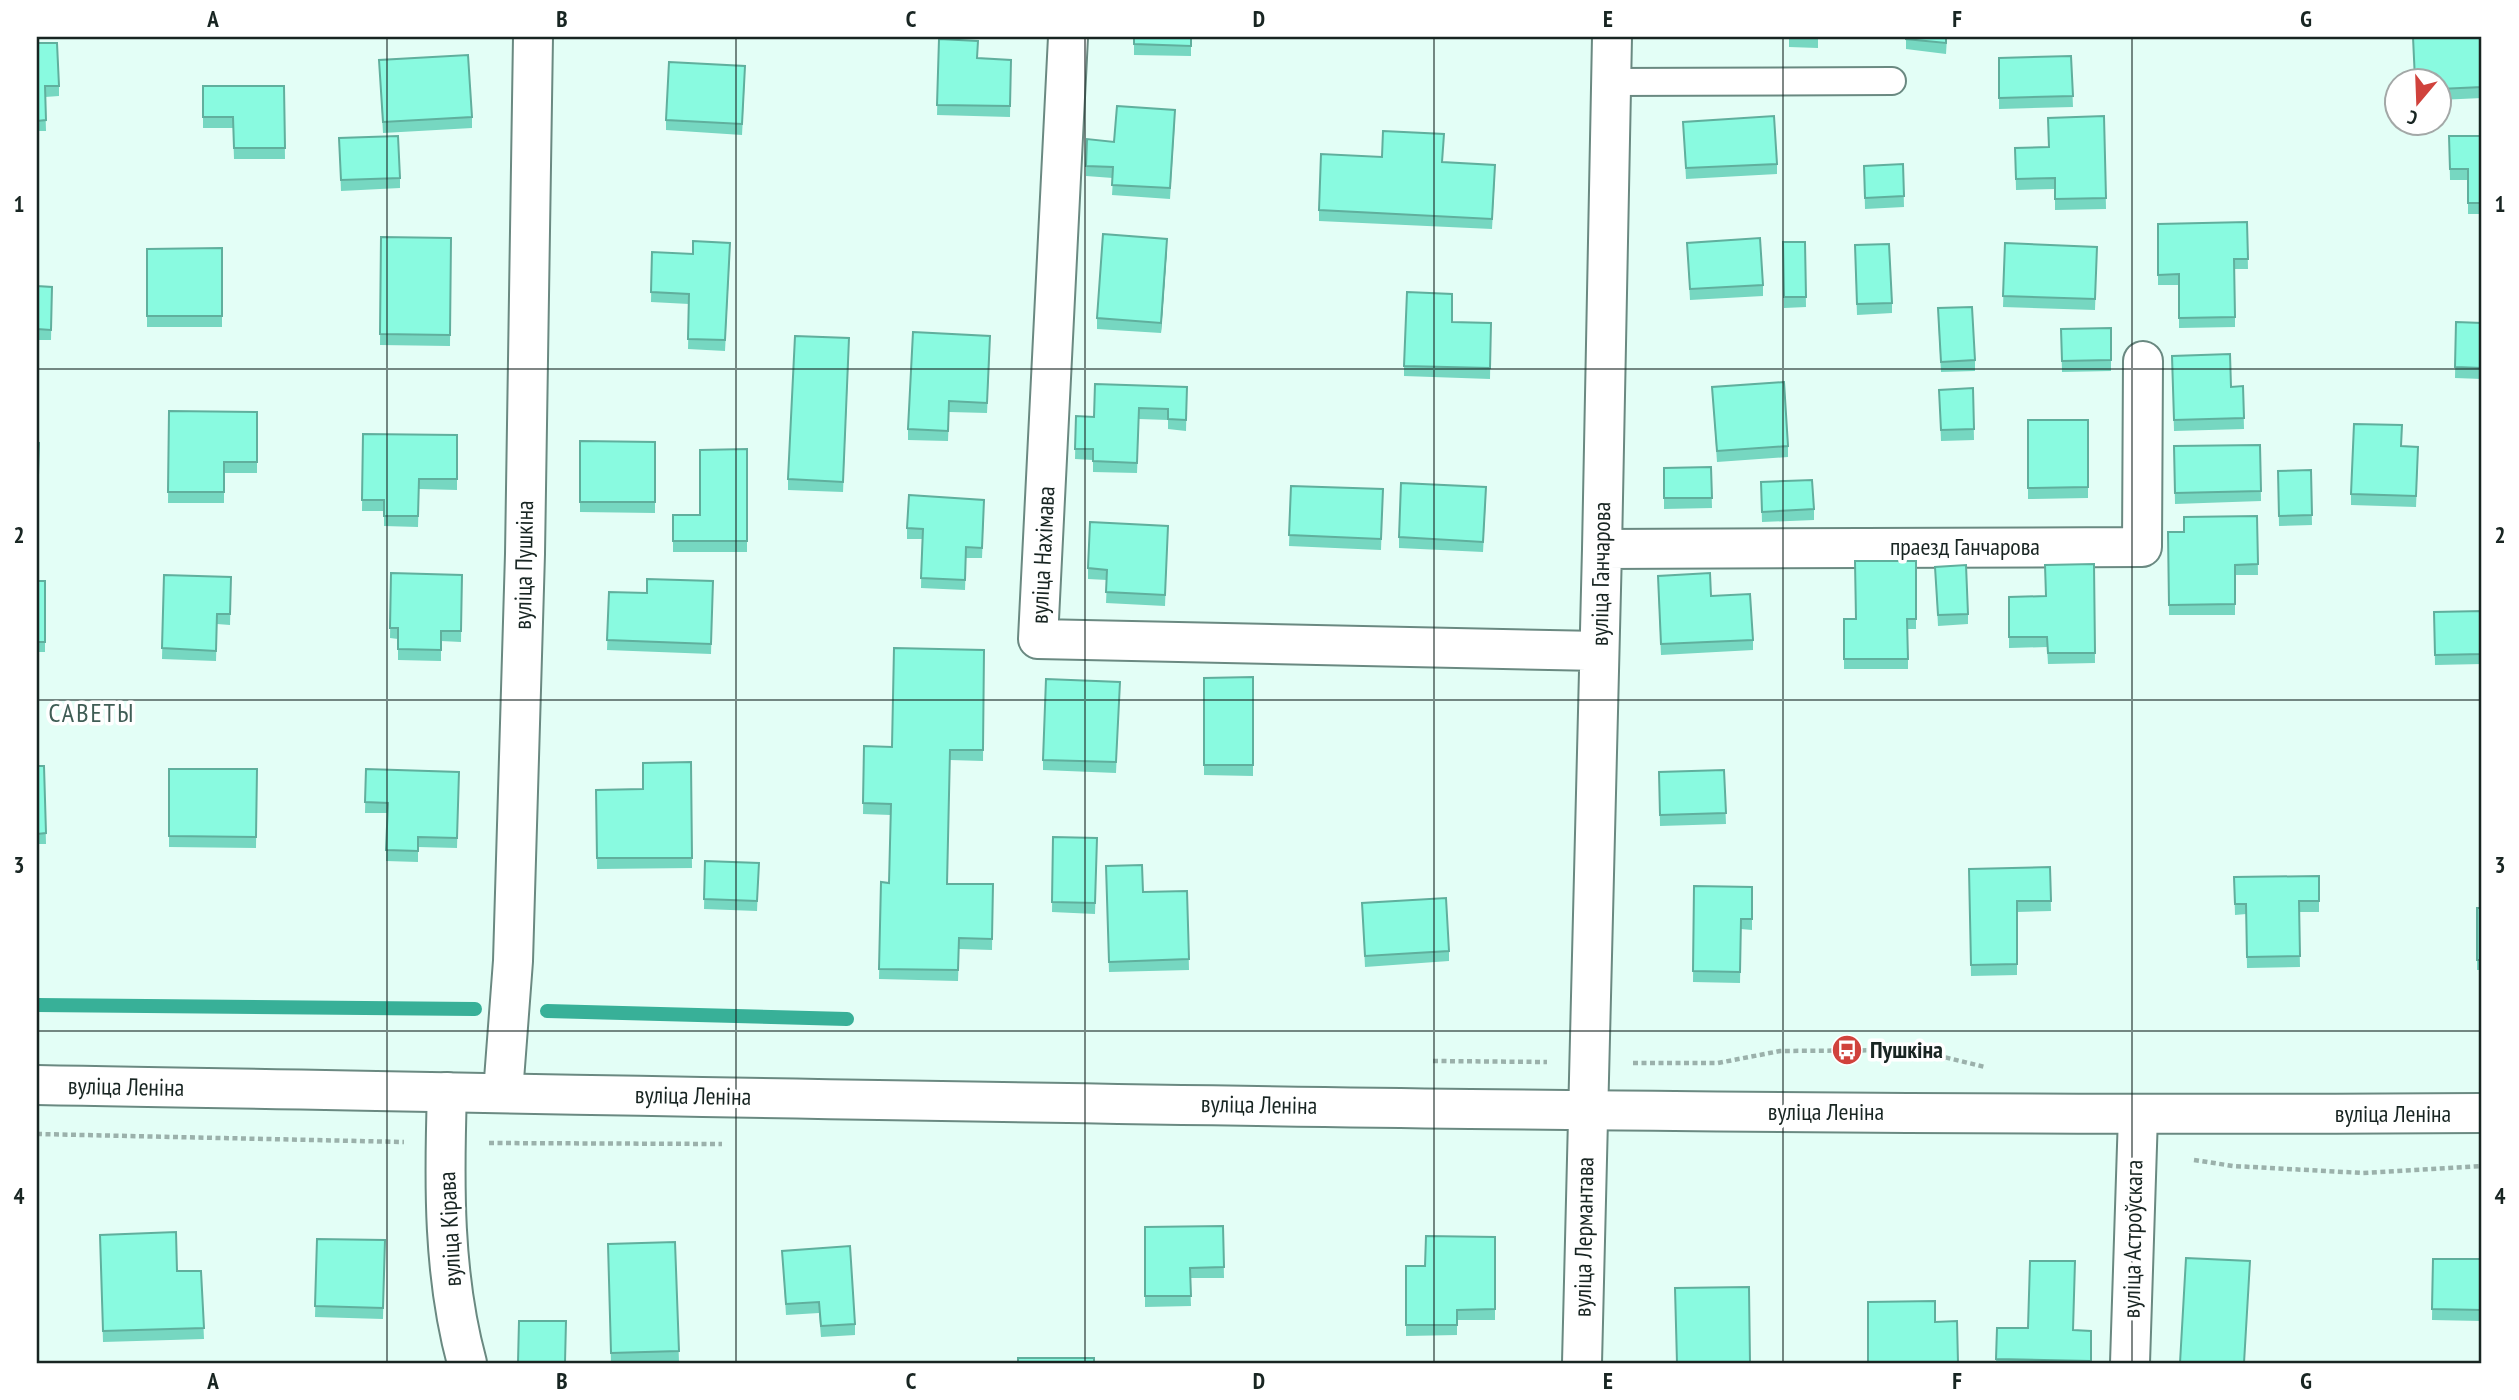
<svg xmlns="http://www.w3.org/2000/svg" width="2519" height="1400" font-family="'PT Sans Narrow',sans-serif">
	<style>
		.lines { fill: none; stroke-linecap: round; stroke-linejoin: round }
		.stream { stroke: #38b098; stroke-width: 14 }
		.service-casing { stroke: #6a8981; stroke-width: 30 }
		.minor-casing { stroke: #6a8981; stroke-width: 42 }
		.secondary-casing { stroke: #6a8981; stroke-width: 42 }
		.path { stroke: #9bb1ab; stroke-width: 4.5; stroke-dasharray: 5 3.5; stroke-linecap: butt }
		.service { stroke: #fff; stroke-width: 26 }
		.minor { stroke: #fff; stroke-width: 38 }
		.secondary { stroke: #fff; stroke-width: 38 }
		.wall { fill: #76d7c1 }
		.shaded-wall { fill: #60af9d }
		.building { fill: #89fae0; stroke: #60af9d; stroke-width: 2 }
		.grid { fill: none; stroke: #182522; stroke-width: 2; stroke-opacity: 0.55 }
		.labels { text-anchor: middle; stroke-width: 7; stroke-linejoin: round; paint-order: stroke }
		.street-label { font-size: 24px; fill: #182522; stroke: #fff }
		.poi-label { font-size: 24px; font-weight: bold; fill: #182522; stroke: #fff; text-anchor: start }
		.neighbourhood-label { font-size: 26px; letter-spacing: 2px; fill: #3f5d55; stroke: #fff }
		.neatline { fill: none; stroke: #182522; stroke-width: 2.5 }
		.grid-label { font-size: 23px; text-anchor: middle; font-weight: bold; fill: #182522 }
	</style>
	<rect width="100%" height="100%" fill="#e3fef6"/>
	<g class="lines">
		<!-- stream -->
		<path class="stream" d="M 37,1005 L 475,1009
			M 547,1011 L 847,1019"/>
		<!-- service casing -->
		<g class="service-casing">
			<path id="service" d="M 1610,82 L 1892,81"/>
		</g>
		<!-- minor casing -->
		<g class="minor-casing">
			<path id="minor" d="M 1068,37 L 1038,639 L 1599,651
				M 1602,549 L 2142,547 L 2143,361
				M 447,1092 C 444,1183 443,1275 467,1363
				M 503,1093 L 513,961 L 525,554 L 533,37
				M 1582,1363 L 1602,549 L 1612,37
				M 2130,1363 L 2138,1115"/>
		</g>
		<!-- secondary casing -->
		<g class="secondary-casing">
			<path id="secondary" d="M 37,1085 C 852,1099 1667,1118 2482,1113"/>
		</g>
		<!-- path -->
		<path class="path" d="M 1433,1061 L 1547,1062
			M 1633,1063 L 1718,1063 L 1780,1051 L 1915,1050 L 1985,1067
			M 37,1134 L 404,1142
			M 489,1143 L 722,1144
			M 2194,1160 L 2233,1166 L 2363,1173 L 2482,1166"/>
		<!-- service -->
		<use href="#service" class="service"/>
		<!-- minor -->
		<use href="#minor" class="minor"/>
		<!-- secondary -->
		<use href="#secondary" class="secondary"/>
	</g>
	<!-- wall -->
	<path class="wall" d="M 1134,37 L 1191,37 L 1191,56 L 1134,55 Z
		M 1683,37 L 1760,37 L 1760,39 L 1683,39 Z
		M 1789,37 L 1818,37 L 1818,48 L 1789,47 Z
		M 1906,37 L 1947,37 L 1946,54 L 1906,49 Z
		M 2482,37 L 2482,98 L 2439,100 L 2439,80 Z
		M 939,39 L 977,58 L 1011,60 L 1010,117 L 937,115 Z
		M 37,43 L 59,86 L 59,96 L 45,97 L 46,131 L 37,131 Z
		M 2071,56 L 2073,107 L 1999,109 L 1999,58 Z
		M 379,60 L 472,117 L 472,128 L 383,133 Z
		M 745,76 L 742,135 L 666,130 L 666,120 Z
		M 203,86 L 284,86 L 285,159 L 234,159 L 233,128 L 203,128 Z
		M 2104,116 L 2106,209 L 2055,210 L 2055,189 L 2016,190 L 2015,148 L 2049,147 Z
		M 1175,121 L 1170,199 L 1112,195 L 1113,178 L 1086,176 L 1086,166 L 1114,142 Z
		M 1683,122 L 1777,164 L 1777,174 L 1686,179 Z
		M 2449,136 L 2482,136 L 2482,214 L 2468,214 L 2468,180 L 2450,180 Z
		M 339,138 L 400,178 L 400,188 L 341,191 Z
		M 1443,162 L 1495,176 L 1492,229 L 1319,221 L 1319,210 Z
		M 1903,164 L 1904,207 L 1865,209 L 1864,166 Z
		M 2247,222 L 2248,269 L 2235,269 L 2235,327 L 2179,328 L 2179,285 L 2158,285 L 2158,224 Z
		M 381,237 L 451,238 L 450,346 L 380,345 Z
		M 1783,242 L 1805,242 L 1806,307 L 1784,308 Z
		M 1687,243 L 1763,285 L 1763,296 L 1690,300 Z
		M 2005,243 L 2097,247 L 2095,310 L 2003,307 Z
		M 222,248 L 222,327 L 147,327 L 147,249 Z
		M 1167,249 L 1161,333 L 1097,329 L 1097,318 Z
		M 652,252 L 693,254 L 730,253 L 725,351 L 688,349 L 689,304 L 651,302 Z
		M 37,255 L 37,286 L 52,287 L 51,340 L 37,340 Z
		M 1855,256 L 1892,303 L 1892,313 L 1857,315 Z
		M 1938,319 L 1975,360 L 1975,371 L 1941,372 Z
		M 1452,322 L 1491,323 L 1490,379 L 1404,376 L 1404,366 Z
		M 2456,322 L 2482,323 L 2482,379 L 2455,378 Z
		M 2111,328 L 2111,371 L 2062,372 L 2061,329 Z
		M 990,346 L 987,413 L 949,412 L 948,441 L 908,440 L 908,429 Z
		M 849,349 L 843,492 L 788,490 L 788,479 Z
		M 2172,356 L 2231,387 L 2243,386 L 2244,429 L 2174,431 Z
		M 1187,387 L 1186,431 L 1168,429 L 1168,420 L 1139,419 L 1137,473 L 1093,472 L 1093,460 L 1075,459 L 1076,416 L 1094,417 Z
		M 1712,387 L 1788,446 L 1788,457 L 1717,462 Z
		M 1973,388 L 1974,440 L 1941,441 L 1939,390 Z
		M 169,411 L 257,412 L 257,473 L 224,473 L 224,503 L 168,503 Z
		M 2028,420 L 2088,420 L 2088,498 L 2028,499 Z
		M 363,434 L 457,435 L 457,490 L 419,489 L 418,527 L 384,526 L 384,511 L 362,511 Z
		M 580,441 L 655,442 L 655,513 L 580,512 Z
		M 2260,445 L 2261,501 L 2175,504 L 2174,446 Z
		M 2401,446 L 2418,458 L 2416,507 L 2351,505 L 2351,494 Z
		M 747,449 L 747,552 L 673,552 L 673,515 L 700,515 Z
		M 1711,467 L 1712,508 L 1664,509 L 1664,468 Z
		M 2311,470 L 2312,525 L 2279,526 L 2278,471 Z
		M 1761,482 L 1814,509 L 1814,520 L 1762,522 Z
		M 1291,486 L 1383,489 L 1381,550 L 1289,546 Z
		M 1486,498 L 1483,552 L 1399,548 L 1399,537 Z
		M 984,510 L 982,558 L 966,558 L 965,590 L 921,588 L 922,539 L 907,539 L 907,528 Z
		M 2257,516 L 2258,575 L 2235,575 L 2235,615 L 2169,615 L 2168,532 L 2184,532 Z
		M 1168,526 L 1165,606 L 1106,603 L 1107,580 L 1088,579 L 1088,568 Z
		M 1916,561 L 1916,629 L 1908,629 L 1908,669 L 1844,669 L 1844,619 L 1856,619 Z
		M 2094,564 L 2095,663 L 2048,664 L 2047,647 L 2009,648 L 2009,597 L 2045,596 Z
		M 1935,567 L 1968,614 L 1968,624 L 1938,626 Z
		M 391,573 L 462,575 L 461,642 L 441,641 L 441,661 L 398,660 L 398,639 L 390,638 Z
		M 164,575 L 231,577 L 230,625 L 217,624 L 216,661 L 162,659 Z
		M 37,581 L 45,581 L 45,652 L 37,652 Z
		M 713,581 L 711,654 L 607,650 L 609,592 L 647,593 Z
		M 1658,587 L 1711,596 L 1753,640 L 1753,650 L 1661,655 Z
		M 2482,611 L 2482,664 L 2435,665 L 2434,612 Z
		M 984,650 L 983,761 L 950,760 L 947,884 L 993,884 L 992,950 L 959,949 L 958,981 L 879,979 L 881,882 L 889,883 L 891,815 L 863,814 L 864,746 L 892,747 Z
		M 1253,677 L 1253,776 L 1204,775 L 1204,678 Z
		M 1120,682 L 1116,773 L 1043,770 L 1043,760 Z
		M 691,762 L 692,868 L 597,869 L 596,790 L 643,789 Z
		M 37,766 L 44,766 L 46,844 L 37,844 Z
		M 169,769 L 257,769 L 256,848 L 169,847 Z
		M 366,769 L 459,772 L 457,848 L 418,847 L 418,862 L 386,861 L 387,813 L 365,813 Z
		M 1724,770 L 1726,824 L 1660,826 L 1659,772 Z
		M 1053,837 L 1097,838 L 1095,914 L 1052,912 Z
		M 705,861 L 759,863 L 757,911 L 704,909 Z
		M 1106,866 L 1143,892 L 1187,891 L 1189,970 L 1109,972 Z
		M 2050,867 L 2051,911 L 2017,912 L 2017,975 L 1971,976 L 1969,869 Z
		M 2319,876 L 2319,912 L 2299,912 L 2300,967 L 2247,968 L 2246,914 L 2235,915 L 2234,877 Z
		M 1694,886 L 1752,887 L 1752,930 L 1741,929 L 1740,983 L 1693,982 Z
		M 1362,903 L 1449,951 L 1449,961 L 1365,967 Z
		M 2477,908 L 2482,908 L 2482,970 L 2477,970 Z
		M 1223,1226 L 1224,1278 L 1190,1278 L 1191,1306 L 1145,1307 L 1145,1227 Z
		M 100,1235 L 177,1271 L 201,1271 L 204,1339 L 103,1342 Z
		M 1495,1237 L 1495,1320 L 1457,1320 L 1457,1335 L 1406,1336 L 1406,1266 L 1425,1266 Z
		M 317,1239 L 385,1240 L 383,1319 L 315,1317 Z
		M 675,1242 L 679,1362 L 611,1363 L 608,1244 Z
		M 782,1251 L 855,1324 L 855,1335 L 821,1337 L 819,1313 L 786,1315 Z
		M 2433,1259 L 2482,1259 L 2482,1321 L 2432,1320 Z
		M 1997,1328 L 2091,1331 L 2091,1363 L 1996,1363 Z"/>
	<!-- shaded-wall -->
	<path class="shaded-wall" d="M 1167,239 L 1167,249 L 1161,333 L 1161,323 Z"/>
	<!-- building -->
	<path class="building" d="M 1134,37 L 1191,37 L 1191,46 L 1134,44 Z
		M 1906,37 L 1946,37 L 1946,43 L 1906,39 Z
		M 2413,37 L 2482,37 L 2482,87 L 2439,89 L 2439,80 L 2415,80 Z
		M 939,39 L 978,41 L 977,58 L 1011,60 L 1010,106 L 937,105 Z
		M 37,43 L 57,43 L 59,86 L 45,86 L 46,120 L 37,121 Z
		M 468,55 L 472,117 L 383,122 L 379,60 Z
		M 2071,56 L 2073,96 L 1999,98 L 1999,58 Z
		M 669,62 L 745,66 L 742,124 L 666,120 Z
		M 203,86 L 284,86 L 285,148 L 234,148 L 233,117 L 203,117 Z
		M 1117,106 L 1175,110 L 1170,188 L 1112,185 L 1113,167 L 1086,166 L 1087,139 L 1114,142 Z
		M 1774,116 L 1777,164 L 1686,168 L 1683,122 Z
		M 2104,116 L 2106,198 L 2055,199 L 2055,178 L 2016,179 L 2015,148 L 2049,147 L 2048,118 Z
		M 1383,131 L 1444,134 L 1442,162 L 1495,165 L 1492,219 L 1319,210 L 1321,154 L 1382,157 Z
		M 398,136 L 400,178 L 341,180 L 339,138 Z
		M 2449,136 L 2482,136 L 2482,203 L 2468,203 L 2468,169 L 2450,169 Z
		M 1903,164 L 1904,196 L 1865,198 L 1864,166 Z
		M 2247,222 L 2248,259 L 2234,259 L 2235,317 L 2179,318 L 2179,274 L 2158,275 L 2158,224 Z
		M 1103,234 L 1167,239 L 1161,323 L 1097,318 Z
		M 381,237 L 451,238 L 450,335 L 380,334 Z
		M 1760,238 L 1763,285 L 1690,289 L 1687,243 Z
		M 693,241 L 730,243 L 725,340 L 688,339 L 689,294 L 651,292 L 652,252 L 693,254 Z
		M 1783,242 L 1805,242 L 1806,297 L 1784,297 Z
		M 2005,243 L 2097,247 L 2095,299 L 2003,296 Z
		M 1889,244 L 1892,303 L 1857,304 L 1855,245 Z
		M 222,248 L 222,316 L 147,316 L 147,249 Z
		M 37,255 L 38,255 L 37,286 L 52,287 L 51,330 L 37,329 Z
		M 1407,292 L 1452,294 L 1452,322 L 1491,323 L 1490,368 L 1404,366 Z
		M 1972,307 L 1975,360 L 1941,362 L 1938,308 Z
		M 2456,322 L 2482,323 L 2482,368 L 2455,367 Z
		M 2111,328 L 2111,360 L 2062,361 L 2061,329 Z
		M 913,332 L 990,336 L 987,403 L 949,401 L 948,431 L 908,429 Z
		M 795,336 L 849,338 L 843,482 L 788,479 Z
		M 2230,354 L 2231,387 L 2243,386 L 2244,418 L 2174,420 L 2172,356 Z
		M 1784,382 L 1788,446 L 1717,451 L 1712,387 Z
		M 1095,384 L 1187,387 L 1186,420 L 1168,419 L 1168,409 L 1139,408 L 1137,463 L 1093,461 L 1093,449 L 1075,449 L 1076,416 L 1094,417 Z
		M 1973,388 L 1974,429 L 1941,430 L 1939,390 Z
		M 169,411 L 257,412 L 257,462 L 224,462 L 224,492 L 168,492 Z
		M 2028,420 L 2088,420 L 2088,487 L 2028,488 Z
		M 2354,424 L 2402,425 L 2401,446 L 2418,447 L 2416,496 L 2351,494 Z
		M 363,434 L 457,435 L 457,479 L 419,479 L 418,516 L 384,516 L 384,500 L 362,500 Z
		M 580,441 L 655,442 L 655,502 L 580,502 Z
		M 37,443 L 39,443 L 38,476 L 37,475 Z
		M 2260,445 L 2261,491 L 2175,493 L 2174,446 Z
		M 747,449 L 747,541 L 673,541 L 673,515 L 700,515 L 700,450 Z
		M 1711,467 L 1712,498 L 1664,498 L 1664,468 Z
		M 2311,470 L 2312,515 L 2279,516 L 2278,471 Z
		M 1812,480 L 1814,509 L 1762,512 L 1761,482 Z
		M 1401,483 L 1486,487 L 1483,542 L 1399,537 Z
		M 1291,486 L 1383,489 L 1381,539 L 1289,535 Z
		M 909,495 L 984,500 L 982,548 L 966,547 L 965,580 L 921,578 L 923,529 L 907,528 Z
		M 2257,516 L 2258,564 L 2235,565 L 2235,604 L 2169,605 L 2168,532 L 2184,532 L 2184,517 Z
		M 1090,522 L 1168,526 L 1165,595 L 1106,592 L 1107,570 L 1088,568 Z
		M 1855,561 L 1916,561 L 1916,619 L 1907,619 L 1908,659 L 1844,659 L 1844,619 L 1856,619 Z
		M 2094,564 L 2095,653 L 2048,653 L 2047,637 L 2009,637 L 2009,597 L 2046,596 L 2045,565 Z
		M 1966,565 L 1968,614 L 1938,615 L 1935,567 Z
		M 391,573 L 462,575 L 461,631 L 441,631 L 441,650 L 398,649 L 398,628 L 390,628 Z
		M 1710,573 L 1711,596 L 1750,594 L 1753,640 L 1661,644 L 1658,576 Z
		M 164,575 L 231,577 L 230,614 L 217,614 L 216,651 L 162,648 Z
		M 647,579 L 713,581 L 711,644 L 607,640 L 609,592 L 647,593 Z
		M 37,581 L 45,581 L 45,642 L 37,642 Z
		M 2482,611 L 2482,654 L 2435,655 L 2434,612 Z
		M 894,648 L 984,650 L 983,750 L 950,750 L 947,884 L 993,884 L 992,939 L 959,938 L 958,970 L 879,969 L 881,882 L 889,883 L 891,804 L 863,803 L 864,746 L 892,747 Z
		M 1253,677 L 1253,765 L 1204,765 L 1204,678 Z
		M 1046,679 L 1120,682 L 1116,762 L 1043,760 Z
		M 691,762 L 692,858 L 597,858 L 596,790 L 643,789 L 643,763 Z
		M 37,766 L 44,766 L 46,833 L 37,834 Z
		M 169,769 L 257,769 L 256,837 L 169,836 Z
		M 366,769 L 459,772 L 457,838 L 418,837 L 418,851 L 386,850 L 388,803 L 365,802 Z
		M 1724,770 L 1726,813 L 1660,815 L 1659,772 Z
		M 1053,837 L 1097,838 L 1095,903 L 1052,902 Z
		M 705,861 L 759,863 L 757,901 L 704,899 Z
		M 1142,865 L 1143,892 L 1187,891 L 1189,959 L 1109,962 L 1106,866 Z
		M 2050,867 L 2051,901 L 2017,901 L 2017,964 L 1971,965 L 1969,869 Z
		M 2319,876 L 2319,901 L 2299,901 L 2300,956 L 2247,957 L 2246,904 L 2235,904 L 2234,877 Z
		M 1694,886 L 1752,887 L 1752,919 L 1741,919 L 1740,972 L 1693,971 Z
		M 1446,898 L 1449,951 L 1365,956 L 1362,903 Z
		M 2477,908 L 2482,908 L 2482,960 L 2477,960 Z
		M 1223,1226 L 1224,1267 L 1190,1268 L 1191,1296 L 1145,1296 L 1145,1227 Z
		M 176,1232 L 177,1271 L 201,1271 L 204,1328 L 103,1331 L 100,1235 Z
		M 1426,1236 L 1495,1237 L 1495,1309 L 1457,1310 L 1457,1325 L 1406,1325 L 1406,1266 L 1425,1266 Z
		M 317,1239 L 385,1240 L 383,1308 L 315,1306 Z
		M 675,1242 L 679,1351 L 611,1353 L 608,1244 Z
		M 850,1246 L 855,1324 L 821,1326 L 819,1302 L 786,1304 L 782,1251 Z
		M 2186,1258 L 2250,1261 L 2244,1363 L 2180,1363 Z
		M 2433,1259 L 2482,1259 L 2482,1310 L 2432,1309 Z
		M 2030,1261 L 2075,1261 L 2073,1330 L 2091,1331 L 2091,1361 L 1996,1359 L 1997,1328 L 2028,1328 Z
		M 1749,1287 L 1750,1363 L 1677,1363 L 1675,1288 Z
		M 1935,1301 L 1935,1322 L 1957,1321 L 1958,1363 L 1868,1363 L 1868,1302 Z
		M 519,1321 L 566,1321 L 565,1363 L 518,1363 Z
		M 1018,1358 L 1094,1358 L 1094,1363 L 1018,1363 Z"/>
	<!-- grid -->
	<path class="grid" d="M 387,37 L 387,1363M 736,37 L 736,1363M 1085,37 L 1085,1363M 1434,37 L 1434,1363M 1783,37 L 1783,1363M 2132,37 L 2132,1363M 37,369 L 2482,369M 37,700 L 2482,700M 37,1031 L 2482,1031"/>
	<!-- icons -->
	<defs>
		<g id="bus-disc" transform="scale(1.575)"><circle r="9.5" fill="#d0423c" stroke="#fff"/><path d="M-5-6H5V4H4V6H2V4H-2V6H-4V4H-5ZM-3.5-4V0h7V-4ZM-3.5 1.2v1.5H-2V1.2ZM2 1.2v1.5H3.5V1.2Z" fill="#fff"/></g>
	</defs>
	<g fill-rule="evenodd">
		<use href="#bus-disc" x="1847" y="1050"/>
	</g>
	<g class="labels">
		<!-- street labels -->
		<g class="street-label">
			<text x="1965" y="555">праезд Ганчарова</text>
			<text transform="translate(1043 555) rotate(-87)" y="8">вуліца Нахімава</text>
			<text transform="translate(524 565) rotate(-89)" y="8">вуліца Пушкіна</text>
			<text transform="translate(1601 574) rotate(-89)" y="8">вуліца Ганчарова</text>
			<text transform="translate(126 1087) rotate(1)" y="8">вуліца Леніна</text>
			<text transform="translate(693 1096) rotate(1)" y="8">вуліца Леніна</text>
			<text transform="translate(1259 1105) rotate(1)" y="8">вуліца Леніна</text>
			<text x="1826" y="1120">вуліца Леніна</text>
			<text x="2393" y="1122">вуліца Леніна</text>
			<text transform="translate(450 1229) rotate(-93)" y="8">вуліца Кірава</text>
			<text transform="translate(1584 1237) rotate(-89)" y="8">вуліца Лермантава</text>
			<text transform="translate(2133 1239) rotate(-89)" y="8">вуліца Астроўскага</text>
		</g>
		<!-- poi labels -->
		<g class="poi-label">
			<text x="1870" y="1058">Пушкіна</text>
		</g>
		<!-- neighbourhood labels -->
		<g class="neighbourhood-label">
			<text x="92" y="722">САВЕТЫ</text>
		</g>
	</g>
	<!-- border -->
	<rect width="2519" height="1400" fill="none" stroke="#ffffff" stroke-width="77"/>
	<!-- north arrow -->
	<g transform="translate(2418 102) rotate(199)"><circle r="33" fill="#ffffff" stroke="#a3a8a7" stroke-width="2"/>
	<path d="M0-5L12 26L0 18L-12 26Z" fill="#d0423c"/>
	<text y="-10" font-size="19" font-weight="bold" text-anchor="middle" fill="#182522">С</text>
	</g>
	<rect x="38" y="38" width="2442" height="1324" class="neatline"/>
	<g class="grid-label">
		<text x="213" y="27">A</text>
		<text x="562" y="27">B</text>
		<text x="911" y="27">C</text>
		<text x="1259" y="27">D</text>
		<text x="1608" y="27">E</text>
		<text x="1957" y="27">F</text>
		<text x="2306" y="27">G</text>
		<text x="19" y="212">1</text>
		<text x="2500" y="212">1</text>
		<text x="19" y="543">2</text>
		<text x="2500" y="543">2</text>
		<text x="19" y="873">3</text>
		<text x="2500" y="873">3</text>
		<text x="19" y="1204">4</text>
		<text x="2500" y="1204">4</text>
		<text x="213" y="1389">A</text>
		<text x="562" y="1389">B</text>
		<text x="911" y="1389">C</text>
		<text x="1259" y="1389">D</text>
		<text x="1608" y="1389">E</text>
		<text x="1957" y="1389">F</text>
		<text x="2306" y="1389">G</text>
	</g>
</svg>
